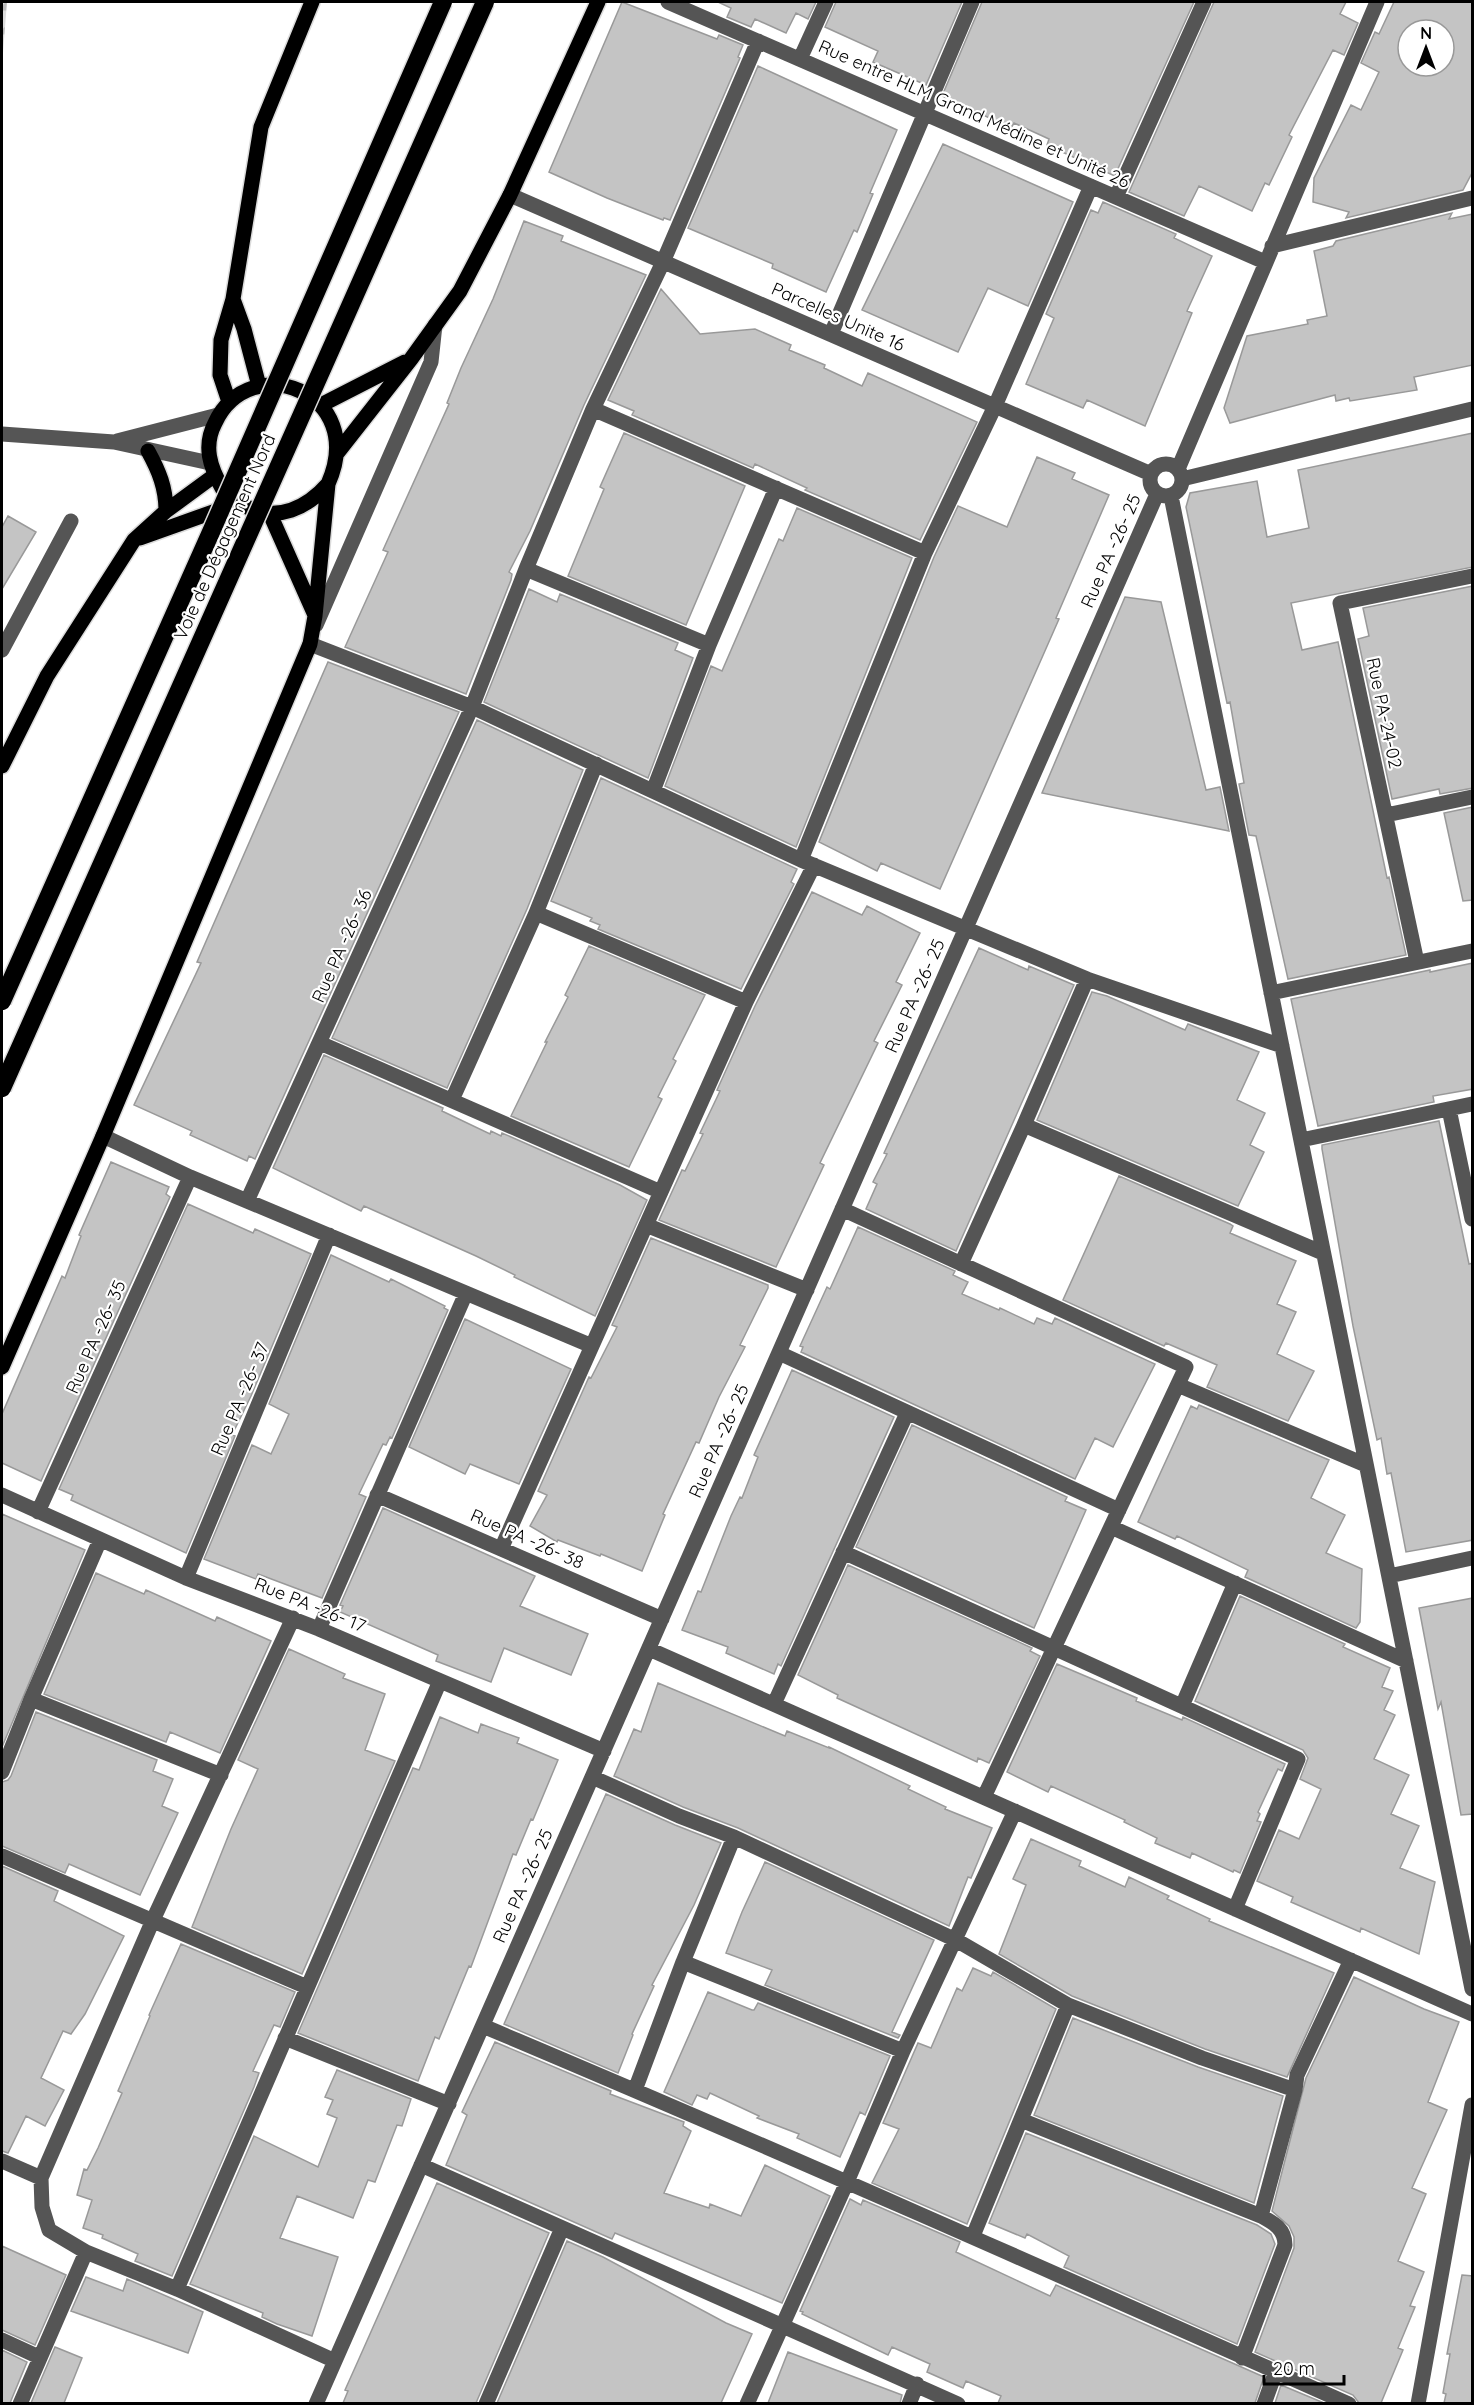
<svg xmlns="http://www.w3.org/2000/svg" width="1474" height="2405" font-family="Quicksand,sans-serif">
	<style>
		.cemetery { fill: url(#cemetery-stones) }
		.building { fill: #c4c4c4; stroke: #999; stroke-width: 1.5; fill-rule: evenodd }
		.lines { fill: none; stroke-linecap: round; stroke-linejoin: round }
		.major-casing { stroke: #dbdbdb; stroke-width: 18 }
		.minor { stroke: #555; stroke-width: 15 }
		.major { stroke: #000; stroke-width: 15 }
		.highway-bridge-casing { stroke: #dbdbdb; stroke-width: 21; stroke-linecap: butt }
		.highway-bridge { stroke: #000; stroke-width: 18 }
		.labels { text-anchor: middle; stroke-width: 4.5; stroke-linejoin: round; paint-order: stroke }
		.street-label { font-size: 18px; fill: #000; stroke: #fff }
	</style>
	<defs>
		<pattern id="cemetery-stones" width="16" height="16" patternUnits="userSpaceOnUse" patternTransform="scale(1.5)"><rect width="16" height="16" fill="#dcdcdc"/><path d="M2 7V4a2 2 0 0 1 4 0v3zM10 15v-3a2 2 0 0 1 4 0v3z" fill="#bbb"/></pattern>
	</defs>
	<rect width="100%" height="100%" fill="#fff"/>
	<!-- cemetery -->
	<path class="cemetery" d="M 2,2 L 7,2 L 2,65 Z"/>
	<!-- building -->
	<path class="building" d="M 622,2 L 717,39 L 719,35 L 743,45 L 738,57 L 740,58 L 670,220 L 664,218 L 663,220 L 607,198 L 549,172 Z
		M 718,2 L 816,2 L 808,19 L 796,13 L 786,33 L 755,19 L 751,27 L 727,17 L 731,8 Z
		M 836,2 L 962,2 L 926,85 L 873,62 L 878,51 L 825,27 Z
		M 982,2 L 1194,2 L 1111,184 L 1115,176 L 1047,145 L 1049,139 L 1014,123 L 1011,128 L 942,96 Z
		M 1214,2 L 1346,2 L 1340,14 L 1358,23 L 1344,55 L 1333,50 L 1289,135 L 1292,137 L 1269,185 L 1265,183 L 1252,211 L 1199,186 L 1184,216 L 1129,192 Z
		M 1394,2 L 1473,2 L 1473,171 L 1463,190 L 1346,218 L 1349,212 L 1313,202 L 1314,178 L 1351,105 L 1361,110 L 1379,72 L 1361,63 L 1375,32 L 1379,34 ZM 1408,30 L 1444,30 L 1444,66 L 1408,66 Z
		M 758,66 L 897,130 L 870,193 L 873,194 L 857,232 L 854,230 L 826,292 L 772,268 L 773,264 L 688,228 Z
		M 943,144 L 1073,202 L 1028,306 L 988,288 L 958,352 L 862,310 Z
		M 1103,202 L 1176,234 L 1174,238 L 1212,256 L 1187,311 L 1192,313 L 1145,426 L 1087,400 L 1083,408 L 1026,384 L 1054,318 L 1046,314 L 1091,210 L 1098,213 Z
		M 1452,213 L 1449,219 L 1473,214 L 1473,365 L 1414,377 L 1417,390 L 1350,401 L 1349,398 L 1336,401 L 1335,395 L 1230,423 L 1224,408 L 1247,336 L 1308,324 L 1307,320 L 1327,316 L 1314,251 L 1333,246 L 1336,241 Z
		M 524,221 L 563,236 L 561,241 L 646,275 L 584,405 L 530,531 L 509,572 L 512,574 L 511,580 L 466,694 L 345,647 L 388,552 L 383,550 L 449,404 L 447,403 L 461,368 L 493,299 Z
		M 661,289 L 700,334 L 755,329 L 791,345 L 789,350 L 825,365 L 824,368 L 862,386 L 868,373 L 977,422 L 920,540 L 805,490 L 807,488 L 755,464 L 753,468 L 632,415 L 634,411 L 608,400 Z
		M 624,433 L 745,486 L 686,625 L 568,576 L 604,489 L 600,487 Z
		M 1473,433 L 1473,567 L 1291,603 L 1302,650 L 1338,642 L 1387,878 L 1389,877 L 1406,955 L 1288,979 L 1256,836 L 1249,835 L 1239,784 L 1244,783 L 1230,702 L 1227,703 L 1186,507 L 1190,493 L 1257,481 L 1267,537 L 1309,528 L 1298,470 Z
		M 1037,457 L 1075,473 L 1072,479 L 1109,495 L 1056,618 L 1059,619 L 940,889 L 881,863 L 877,871 L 819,842 L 934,557 L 958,506 L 1007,527 Z
		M 797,508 L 912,558 L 796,847 L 665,786 L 711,666 L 722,671 L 779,539 L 783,541 Z
		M 8,516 L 36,532 L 2,589 L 2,527 Z
		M 1473,586 L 1473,788 L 1440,794 L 1439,789 L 1392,799 L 1358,639 L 1369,636 L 1363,608 Z
		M 529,589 L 557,602 L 560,594 L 678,643 L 675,650 L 693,658 L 648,778 L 484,702 Z
		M 1125,597 L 1161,602 L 1206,790 L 1220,787 L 1229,831 L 1042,793 Z
		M 328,662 L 459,712 L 255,1159 L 249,1156 L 247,1161 L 190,1135 L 192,1131 L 134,1105 L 201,963 L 197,962 Z
		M 477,720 L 583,770 L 527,909 L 447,1088 L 332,1038 Z
		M 601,778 L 797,869 L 791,882 L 794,884 L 741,989 L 598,929 L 600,925 L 590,921 L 592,918 L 551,901 Z
		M 1473,807 L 1473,900 L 1463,901 L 1444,813 Z
		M 812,892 L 862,915 L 867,906 L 920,933 L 896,982 L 902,985 L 874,1041 L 878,1043 L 820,1163 L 824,1165 L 776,1267 L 659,1220 L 682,1170 L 685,1171 L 703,1134 L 700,1133 L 720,1091 L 717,1090 L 755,1006 Z
		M 589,946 L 705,995 L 673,1059 L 676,1061 L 658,1097 L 662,1099 L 629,1167 L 511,1116 L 547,1042 L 545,1042 L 568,997 L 565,995 Z
		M 979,948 L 1028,970 L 1029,966 L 1074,985 L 956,1251 L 866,1209 L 877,1184 L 873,1182 L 887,1154 L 884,1153 Z
		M 1473,963 L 1473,1089 L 1433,1096 L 1434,1102 L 1318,1126 L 1291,999 L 1430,970 L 1430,972 Z
		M 1092,992 L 1107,996 L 1185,1030 L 1188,1024 L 1259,1052 L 1237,1100 L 1265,1113 L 1250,1145 L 1264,1152 L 1238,1206 L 1037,1120 Z
		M 324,1055 L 443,1108 L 442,1111 L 490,1134 L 491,1131 L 501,1136 L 502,1133 L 620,1185 L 647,1200 L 595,1316 L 514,1277 L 515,1275 L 476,1256 L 364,1206 L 361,1211 L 273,1168 Z
		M 1439,1121 L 1469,1264 L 1473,1263 L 1473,1540 L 1406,1552 L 1391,1473 L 1387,1474 L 1381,1438 L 1377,1440 L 1353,1326 L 1322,1149 L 1322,1145 Z
		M 111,1162 L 169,1187 L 166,1194 L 170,1197 L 41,1481 L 2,1463 L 2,1414 L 62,1276 L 65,1278 L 81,1236 L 79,1235 Z
		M 1119,1176 L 1230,1224 L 1233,1226 L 1230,1233 L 1296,1261 L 1277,1304 L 1296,1312 L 1277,1354 L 1314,1371 L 1288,1421 L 1207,1387 L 1217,1365 L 1166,1343 L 1164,1346 L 1063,1300 Z
		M 188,1204 L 253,1233 L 255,1229 L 311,1254 L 251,1396 L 232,1435 L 235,1436 L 186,1553 L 71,1500 L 73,1495 L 59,1489 Z
		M 858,1227 L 955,1271 L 953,1275 L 968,1282 L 962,1294 L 999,1310 L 1000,1308 L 1034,1324 L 1037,1318 L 1052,1324 L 1055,1318 L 1155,1364 L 1113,1447 L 1095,1438 L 1075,1479 L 801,1352 L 803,1347 L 800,1346 L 827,1287 L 830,1289 Z
		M 651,1238 L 768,1285 L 768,1288 L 740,1345 L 745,1347 L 719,1397 L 699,1443 L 696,1442 L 663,1514 L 665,1515 L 642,1571 L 601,1554 L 600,1556 L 558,1540 L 557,1542 L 530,1526 L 547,1495 L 538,1491 L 589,1377 L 591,1378 L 617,1327 L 612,1325 Z
		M 331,1255 L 389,1282 L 391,1279 L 445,1306 L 444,1308 L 448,1310 L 392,1438 L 390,1437 L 386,1445 L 383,1444 L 359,1494 L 366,1497 L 322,1598 L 258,1574 L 256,1579 L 204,1559 L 252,1445 L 271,1454 L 289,1414 L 269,1404 Z
		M 465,1319 L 571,1369 L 519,1484 L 470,1464 L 465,1474 L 409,1447 Z
		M 792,1370 L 894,1417 L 781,1666 L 778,1664 L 774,1674 L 726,1653 L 728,1647 L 682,1630 L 698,1591 L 701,1592 L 731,1516 L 740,1497 L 742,1498 L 758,1457 L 754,1455 Z
		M 1199,1405 L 1329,1460 L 1311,1498 L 1345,1515 L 1326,1553 L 1362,1569 L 1360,1622 L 1356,1628 L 1245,1577 L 1248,1570 L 1177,1536 L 1175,1539 L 1138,1522 L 1191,1406 L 1197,1409 Z
		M 912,1425 L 1067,1497 L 1065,1501 L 1086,1510 L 1034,1628 L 856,1547 Z
		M 383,1508 L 535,1576 L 520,1606 L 588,1634 L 571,1675 L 504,1648 L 491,1682 L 436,1661 L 438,1655 L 340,1612 L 343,1606 L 340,1605 Z
		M 2,1514 L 85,1550 L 2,1747 Z
		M 848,1565 L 1032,1648 L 1030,1651 L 1040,1656 L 989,1763 L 978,1758 L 977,1762 L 837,1698 L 838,1695 L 798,1675 Z
		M 96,1573 L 144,1594 L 146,1590 L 215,1621 L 217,1617 L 271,1641 L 220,1753 L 170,1732 L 166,1742 L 44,1694 Z
		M 1240,1596 L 1345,1644 L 1343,1647 L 1390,1668 L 1382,1687 L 1393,1691 L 1384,1710 L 1395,1715 L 1374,1759 L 1409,1775 L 1391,1814 L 1419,1826 L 1400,1868 L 1435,1882 L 1419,1954 L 1361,1928 L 1360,1932 L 1291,1902 L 1293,1897 L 1257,1881 L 1279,1830 L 1299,1839 L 1321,1789 L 1300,1779 L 1308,1758 L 1303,1750 L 1195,1701 Z
		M 1473,1598 L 1473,1814 L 1461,1815 L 1441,1702 L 1438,1709 L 1419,1608 Z
		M 289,1649 L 345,1674 L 343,1678 L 385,1694 L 365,1750 L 395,1761 L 302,1974 L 192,1927 L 231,1829 L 258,1769 L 238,1760 Z
		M 1057,1664 L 1137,1698 L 1136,1701 L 1182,1720 L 1183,1717 L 1285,1764 L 1282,1771 L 1278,1769 L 1258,1812 L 1260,1814 L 1257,1821 L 1261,1822 L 1240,1873 L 1234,1870 L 1233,1872 L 1192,1853 L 1190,1858 L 1155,1843 L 1157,1838 L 1124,1822 L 1125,1820 L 1051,1786 L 1048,1792 L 1007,1772 Z
		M 658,1683 L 785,1736 L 787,1731 L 829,1748 L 829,1747 L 910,1786 L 908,1789 L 946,1807 L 945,1809 L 992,1828 L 971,1878 L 968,1877 L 949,1926 L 738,1828 L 683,1807 L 614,1776 L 634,1729 L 641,1732 Z
		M 36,1712 L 157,1760 L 153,1771 L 173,1779 L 162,1806 L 178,1813 L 140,1895 L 69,1864 L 65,1873 L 2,1846 L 2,1782 L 8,1780 L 11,1776 Z
		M 440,1717 L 478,1733 L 481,1724 L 519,1738 L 517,1743 L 558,1760 L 533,1820 L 531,1819 L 516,1855 L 513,1854 L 471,1967 L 469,1966 L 439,2039 L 435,2037 L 418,2081 L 298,2033 L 413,1768 L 419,1770 Z
		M 606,1794 L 675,1825 L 721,1843 L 694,1905 L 652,1985 L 654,1986 L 632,2034 L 633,2035 L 618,2073 L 504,2024 Z
		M 1031,1839 L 1081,1861 L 1079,1866 L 1125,1887 L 1129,1877 L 1169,1896 L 1167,1899 L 1210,1919 L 1209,1921 L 1334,1973 L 1287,2077 L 1205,2049 L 1072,1996 L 999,1954 L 1026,1885 L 1013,1879 Z
		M 765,1862 L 934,1940 L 892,2032 L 900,2035 L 898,2038 L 765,1985 L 772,1970 L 726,1953 L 742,1912 Z
		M 2,1866 L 58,1891 L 54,1901 L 124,1936 L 85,2014 L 71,2034 L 63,2031 L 41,2078 L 64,2090 L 45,2126 L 26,2116 L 8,2153 L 2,2151 Z
		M 181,1944 L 295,1992 L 280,2027 L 274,2025 L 253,2071 L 259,2073 L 254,2087 L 172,2276 L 135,2261 L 138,2254 L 102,2238 L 103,2235 L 83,2228 L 92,2200 L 77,2195 L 84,2169 L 87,2170 L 98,2148 L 122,2093 L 118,2091 L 150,2016 L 149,2015 Z
		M 973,1968 L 991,1976 L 993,1972 L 1056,2009 L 967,2224 L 872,2183 L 899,2129 L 883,2123 L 918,2043 L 931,2048 L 957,1988 L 962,1991 Z
		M 1354,1977 L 1424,2009 L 1459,2022 L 1428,2102 L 1447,2110 L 1412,2188 L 1426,2194 L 1398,2261 L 1424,2272 L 1410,2306 L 1415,2307 L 1398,2348 L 1403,2350 L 1381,2403 L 1359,2403 L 1353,2395 L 1255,2352 L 1294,2248 L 1294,2237 L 1289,2226 L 1272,2211 L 1306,2078 Z
		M 708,1992 L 752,2010 L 754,2010 L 758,2003 L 890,2056 L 865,2115 L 860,2112 L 840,2157 L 797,2138 L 799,2134 L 757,2118 L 759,2116 L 710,2093 L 707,2099 L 697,2095 L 692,2105 L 664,2092 Z
		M 1073,2018 L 1198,2067 L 1283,2096 L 1254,2203 L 1034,2115 Z
		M 495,2042 L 611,2091 L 610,2094 L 684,2122 L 683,2126 L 691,2131 L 664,2193 L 709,2208 L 710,2204 L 741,2216 L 765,2165 L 830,2196 L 782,2303 L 615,2233 L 612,2239 L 446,2165 L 467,2115 L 462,2112 Z
		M 337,2070 L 411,2099 L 402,2126 L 397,2125 L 375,2182 L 368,2180 L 353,2218 L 297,2196 L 280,2238 L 338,2257 L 312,2336 L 277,2324 L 262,2317 L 263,2313 L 190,2284 L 254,2136 L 318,2167 L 337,2118 L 327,2114 L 333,2100 L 325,2097 Z
		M 1026,2133 L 1257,2225 L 1271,2234 L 1275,2244 L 1237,2344 L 1064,2267 L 1069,2256 L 1027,2234 L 1025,2238 L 989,2223 Z
		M 437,2183 L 549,2233 L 476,2403 L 343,2403 L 348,2391 L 345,2390 L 358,2361 Z
		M 850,2199 L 861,2205 L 863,2200 L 960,2242 L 956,2252 L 1050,2296 L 1056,2285 L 1264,2377 L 1255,2403 L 998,2403 L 1001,2396 L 966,2381 L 963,2388 L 927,2372 L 930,2364 L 892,2347 L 888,2355 L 802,2314 L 803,2312 L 800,2311 Z
		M 567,2241 L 603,2257 L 726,2323 L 752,2334 L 721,2403 L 497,2403 Z
		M 2,2246 L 66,2275 L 35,2345 L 2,2330 Z
		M 1462,2275 L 1473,2276 L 1473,2403 L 1444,2403 L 1446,2394 L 1443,2393 L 1450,2354 L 1447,2354 Z
		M 86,2277 L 123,2291 L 127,2279 L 203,2312 L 188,2353 L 71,2311 Z
		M 55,2347 L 82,2358 L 64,2403 L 31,2403 Z
		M 2,2350 L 27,2362 L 10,2403 L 2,2403 Z
		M 788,2352 L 902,2395 L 900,2403 L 768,2403 Z
		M 1281,2385 L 1324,2403 L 1275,2403 Z"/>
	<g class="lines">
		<!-- major casing -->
		<g class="major-casing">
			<path id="major" d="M 233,299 L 244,329 L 259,386
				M 229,402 L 220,375 L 221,340 L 233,299 L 261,127 L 312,2
				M 321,405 L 405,362
				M 148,451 C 159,471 166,488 166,511
				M 338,452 L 411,359 L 460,291 L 510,195 L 598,2
				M 270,514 L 314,613
				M 140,538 L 227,507
				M 2,766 L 47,676 L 134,540 L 166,511 L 215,475
				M 2,1367 L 103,1136 L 310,644 L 315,616 L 328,484 C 369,392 250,348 215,423 C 203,446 210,467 222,488 C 228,497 237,503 247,507 C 278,522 307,508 328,484"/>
		</g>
		<!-- minor -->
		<path class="minor" d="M 668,2 L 1265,262
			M 800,59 L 826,2
			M 510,195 L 1151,474
			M 1116,197 L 1204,2
			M 1272,246 L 1472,198
			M 831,334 L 972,2
			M 593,409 L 925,553
			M 2,434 L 114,442 L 210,463
			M 117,441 L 218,415
			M1150 480a16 16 0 1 1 32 0a16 16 0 1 1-32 0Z
			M 1178,469 L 1377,2
			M 1182,479 L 1472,409
			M 1171,496 L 1472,1989
			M 526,569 L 709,645
			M 316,625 L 431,362 L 435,325
			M 310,644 L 472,707 L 801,860 L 1087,979 L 1282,1046
			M 2,650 L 71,521
			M 653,791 L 709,645 L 776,488
			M 1386,815 L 1472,797
			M 801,860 L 925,553 L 995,406 L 1091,186
			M 536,913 L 746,1002
			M 1417,962 L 1340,603 L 1472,576
			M 1087,979 L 1024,1125 L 1323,1253
			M 1271,993 L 1472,951
			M 320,1043 L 661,1192
			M 452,1100 L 536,913 L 596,764
			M 1449,1109 L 1472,1219
			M 103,1136 L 190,1177 L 592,1346
			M 1301,1140 L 1472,1104
			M 247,1201 L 472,707 L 526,569 L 593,409 L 663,262 L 758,41
			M 842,1209 L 1186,1367 L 984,1797
			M 646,1225 L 807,1290
			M 961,1264 L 1024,1125
			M 779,1353 L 1119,1510
			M 1178,1385 L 1366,1465
			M 2,1495 L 186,1578 L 319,1629 L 604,1751
			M 377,1495 L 662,1619
			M 38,1512 L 190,1177
			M 1111,1527 L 1406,1661
			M 501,1549 L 746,1002 L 814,865
			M 843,1552 L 1298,1759 L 1235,1909
			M 1389,1576 L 1472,1558
			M 186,1578 L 329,1235
			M 293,1618 L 153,1920 L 41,2178 L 42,2207 L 49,2230 L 86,2252 L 177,2289 L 335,2361
			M 319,1629 L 466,1293
			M 649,1649 L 1472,2014
			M 31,1699 L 221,1775
			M 774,1704 L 907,1413
			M 1182,1706 L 1235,1583
			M 2,1772 L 31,1699 L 100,1540
			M 592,1777 L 679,1816 L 734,1837 L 956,1940 L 1068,2005 L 1202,2058 L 1295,2090
			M 2,1856 L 307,1987
			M 683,1962 L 903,2051
			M 483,2026 C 773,2148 1061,2276 1349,2404
			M 285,2038 L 449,2104
			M 635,2090 L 683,1962 L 734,1837
			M 1021,2120 L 1261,2216 C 1274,2223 1285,2229 1285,2245 L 1242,2358
			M 2,2161 L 41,2178
			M 421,2165 L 958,2404
			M 1261,2216 L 1295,2090 L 1297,2075 L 1351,1960
			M 973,2236 L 1068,2005
			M 177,2289 L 440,1681
			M 2,2340 L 39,2357
			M 20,2404 L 86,2252
			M 316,2404 L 1157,494
			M 486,2404 L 562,2228
			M 747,2404 L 847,2182 L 903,2051 L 1015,1811
			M 909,2404 L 917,2384
			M 1264,2404 L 1276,2371
			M 1418,2404 L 1472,2105"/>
		<!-- major -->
		<use href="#major" class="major"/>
		<!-- highway-bridge casing -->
		<g class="highway-bridge-casing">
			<path id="highway-bridge" d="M 2,1001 L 211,532 L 443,2
				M 2,1088 C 164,727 324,364 485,2"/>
		</g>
		<!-- highway-bridge -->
		<use href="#highway-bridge" class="highway-bridge"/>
	</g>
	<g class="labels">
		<!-- street labels -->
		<g class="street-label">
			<text transform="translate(974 114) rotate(24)" y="6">Rue entre HLM Grand Médine et Unité 26</text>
			<text transform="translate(838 317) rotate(24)" y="6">Parcelles Unite 16</text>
			<text transform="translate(225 537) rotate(-66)" y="6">Voie de Dégagement Nord</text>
			<text transform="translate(1111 551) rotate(-66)" y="6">Rue PA -26- 25</text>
			<text transform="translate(1384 713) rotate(78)" y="6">Rue PA-24-02</text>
			<text transform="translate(342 946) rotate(-66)" y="6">Rue PA -26- 36</text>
			<text transform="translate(915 996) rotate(-66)" y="6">Rue PA -26- 25</text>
			<text transform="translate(96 1337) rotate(-66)" y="6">Rue PA -26- 35</text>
			<text transform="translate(240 1399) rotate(-67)" y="6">Rue PA -26- 37</text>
			<text transform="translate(719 1441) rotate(-66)" y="6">Rue PA -26- 25</text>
			<text transform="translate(527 1539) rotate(24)" y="6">Rue PA -26- 38</text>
			<text transform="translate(310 1605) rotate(22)" y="6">Rue PA -26- 17</text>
			<text transform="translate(523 1886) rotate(-66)" y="6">Rue PA -26- 25</text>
		</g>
	</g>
	<!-- border -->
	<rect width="1474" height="2405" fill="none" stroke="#000000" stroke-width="6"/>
	<!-- north arrow -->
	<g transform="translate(1426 48)"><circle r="28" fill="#ffffff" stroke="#999999" stroke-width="1.5"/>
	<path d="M0-4.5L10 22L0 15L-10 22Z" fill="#000000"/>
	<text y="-9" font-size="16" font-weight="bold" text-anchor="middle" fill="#000000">N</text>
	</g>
	<!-- scale -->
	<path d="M1264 2375v9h80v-9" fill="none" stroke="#000000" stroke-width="3"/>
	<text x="1273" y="2375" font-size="18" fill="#000000" stroke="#ffffff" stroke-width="4.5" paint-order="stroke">20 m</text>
</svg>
